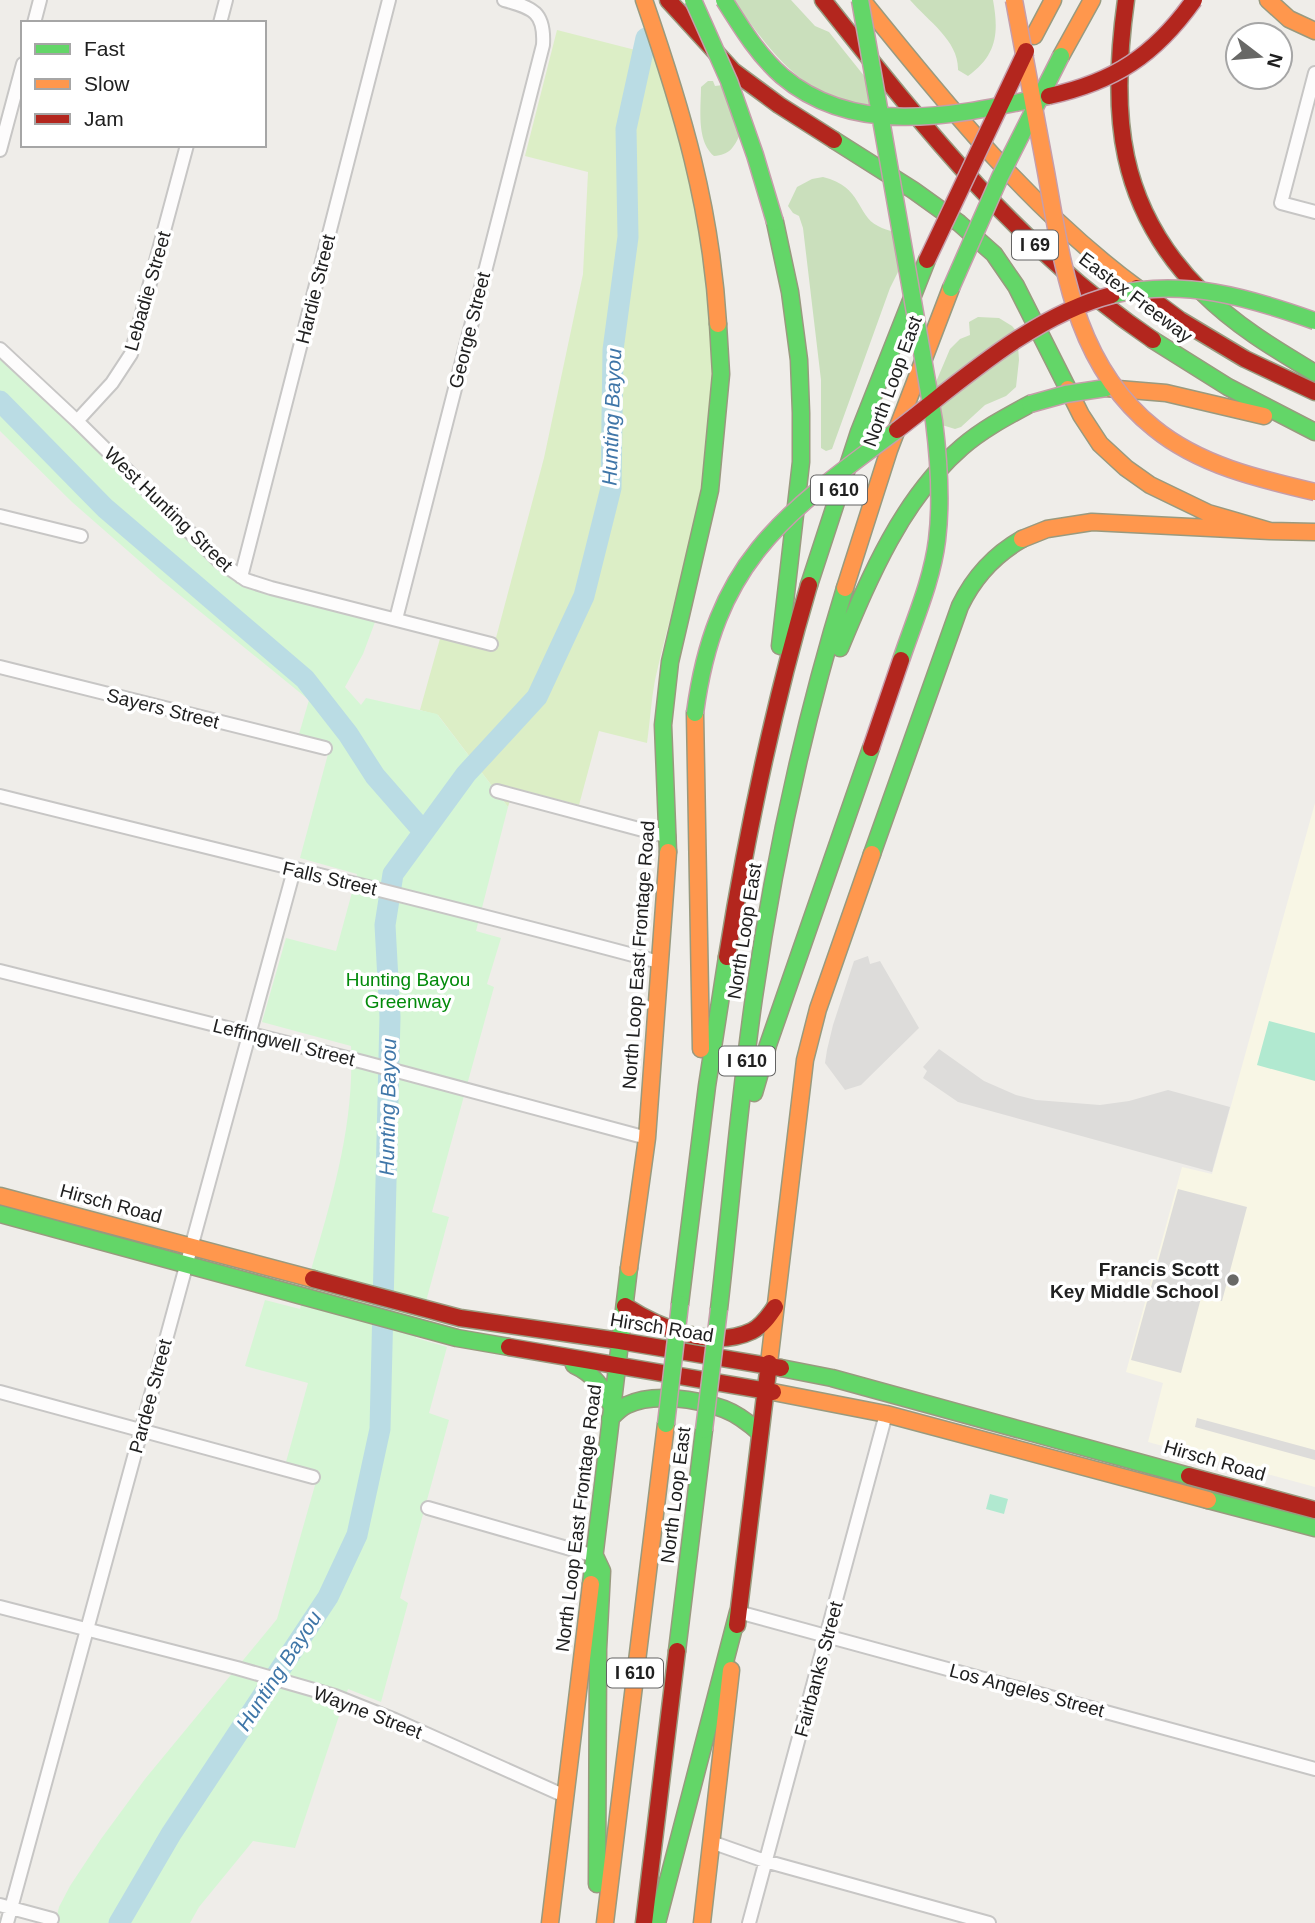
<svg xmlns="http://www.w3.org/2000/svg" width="1315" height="1923" font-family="Arial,sans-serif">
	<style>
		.education { fill: #f8f6e5 }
		.religious { fill: #dddcda }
		.grass { fill: #dceec6 }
		.forest { fill: #cadfbc }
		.park { fill: #d6f6d5 }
		.pitch { fill: #b1e9d0 }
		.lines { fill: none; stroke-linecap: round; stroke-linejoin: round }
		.river { stroke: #badce4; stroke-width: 21 }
		.street-casing { stroke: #c7c6c5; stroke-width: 16 }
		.fast-casing { stroke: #999a7f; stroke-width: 19 }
		.slow-casing { stroke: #999a7f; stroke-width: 19 }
		.jam-casing { stroke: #999a7f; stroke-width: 19 }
		.street { stroke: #fdfcfc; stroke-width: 12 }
		.fast { stroke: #63d668; stroke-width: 16 }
		.slow { stroke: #ff974d; stroke-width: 16 }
		.jam { stroke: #b3261e; stroke-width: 16 }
		.fast-bridge-casing { stroke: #c69eaa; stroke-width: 19; stroke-linecap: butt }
		.slow-bridge-casing { stroke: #c69eaa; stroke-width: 19; stroke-linecap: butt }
		.jam-bridge-casing { stroke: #c69eaa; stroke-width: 19; stroke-linecap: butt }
		.fast-bridge { stroke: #63d668; stroke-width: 16 }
		.slow-bridge { stroke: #ff974d; stroke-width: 16 }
		.jam-bridge { stroke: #b3261e; stroke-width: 16 }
		.poi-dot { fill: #686866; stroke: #fff; stroke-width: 2.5 }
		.labels { text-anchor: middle; stroke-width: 7; stroke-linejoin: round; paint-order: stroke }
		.shield { fill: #fff; stroke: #636363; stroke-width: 2 }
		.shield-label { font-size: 18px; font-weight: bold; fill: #202020 }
		.street-label { font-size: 19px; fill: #202020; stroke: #fff }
		.park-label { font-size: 19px; fill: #038a0b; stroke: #fff }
		.poi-label { font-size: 19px; font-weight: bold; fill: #202020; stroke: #fff; text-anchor: end }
		.water-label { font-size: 21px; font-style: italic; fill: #3f76a8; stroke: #fff }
	</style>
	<rect width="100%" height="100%" fill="#efede9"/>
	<!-- education -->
	<path class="education" d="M 1315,803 L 1315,1487 L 1148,1442 L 1163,1383 L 1126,1372 L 1182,1167 L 1212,1174 Z"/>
	<!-- religious -->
	<path class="religious" d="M 868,956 L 870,964 L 880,961 L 919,1028 L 861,1085 L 845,1090 L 825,1063 L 827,1050 L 833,1025 L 854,961 Z
		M 939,1049 L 984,1081 L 1016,1095 L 1036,1100 L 1100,1105 L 1129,1101 L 1168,1090 L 1230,1107 L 1212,1172 L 958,1102 L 923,1078 L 927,1071 L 923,1067 Z
		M 1178,1189 L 1247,1207 L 1222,1301 L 1201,1298 L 1181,1373 L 1131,1360 Z
		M 1197,1418 L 1315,1450 L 1315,1460 L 1195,1427 Z"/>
	<!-- grass -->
	<path class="grass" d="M 557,30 L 655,55 C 679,133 700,212 710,293 C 717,357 712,425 701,489 C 690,553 669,616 655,680 C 651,701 650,722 647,743 L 599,731 L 579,805 L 514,788 L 508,807 L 438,715 L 420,710 L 441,635 L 493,649 L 544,458 L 583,274 L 588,172 L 525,156 Z"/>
	<!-- forest -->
	<path class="forest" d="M 733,0 L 791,0 L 815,26 L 829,32 L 889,107 C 875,105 859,105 845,101 C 792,86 764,41 733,0 Z
		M 910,0 L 993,0 C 999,33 997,55 968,76 L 958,70 C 959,41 928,21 910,0 Z
		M 708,81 L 713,81 L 715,86 L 723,85 L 740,134 C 734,148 729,155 714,156 C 696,141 701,108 701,87 Z
		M 823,177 C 863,187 856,215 878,226 C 883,229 889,230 894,232 L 899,270 L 890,288 L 832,449 L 826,451 L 821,448 L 821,380 L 803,228 L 799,216 L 793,213 L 788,206 L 797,187 L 812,179 Z
		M 978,317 L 999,318 L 1012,326 L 1017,332 L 1019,360 L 1016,387 L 1006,396 L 985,405 L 961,427 L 955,429 L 942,425 L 933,389 L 950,349 L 960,339 L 970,335 L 969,322 Z"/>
	<!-- park -->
	<path class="park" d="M 0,354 L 71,420 L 226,576 L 263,593 L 375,622 L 363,654 L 345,687 L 361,705 L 366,698 L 437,714 L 508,807 L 476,931 L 501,938 L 487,984 L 494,987 L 432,1212 L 449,1217 L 416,1338 L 447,1347 L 429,1413 L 449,1420 L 400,1598 L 408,1603 L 381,1702 L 348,1689 L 295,1848 L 253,1841 L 199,1907 L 190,1923 L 55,1923 L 59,1907 L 70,1886 L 101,1839 L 145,1779 L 277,1619 L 319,1471 L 286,1462 L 308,1383 L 245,1366 L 265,1300 L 300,1309 C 324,1221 355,1139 351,1046 L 262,1022 L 286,938 L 336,951 L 357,874 L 300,858 L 331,743 L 299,734 L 309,700 L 160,579 L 72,502 L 0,431 Z"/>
	<!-- pitch -->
	<path class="pitch" d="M 1269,1021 L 1315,1033 L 1315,1081 L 1257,1065 Z
		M 990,1494 L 1008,1499 L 1004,1514 L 986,1509 Z"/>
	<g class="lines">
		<!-- river -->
		<path class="river" d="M 0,401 L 105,508 L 305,679 L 348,734 L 375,776 L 423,831
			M 119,1923 L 171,1834 L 328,1597 L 357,1535 L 380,1429 L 390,1017 L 385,925 L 393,874 L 466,774 L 537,697 L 584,596 L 611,488 L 613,350 L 628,237 L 626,129 L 646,38"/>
		<!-- street casing -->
		<g class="street-casing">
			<path id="street" d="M 34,23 L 40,0
				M 220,23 L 226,0
				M 1315,73 L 1281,203 L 1315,212
				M 0,150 L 23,64
				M 0,349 L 77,421 L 220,562 L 246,580 L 271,588 L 491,644
				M 77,421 L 112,383 L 131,354 L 187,145
				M 0,516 L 81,536
				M 241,577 L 389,0
				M 396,619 L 543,45 C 545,12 533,8 504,0
				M 0,667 L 325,748
				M 497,791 L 669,837
				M 0,796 C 220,851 440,903 659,962
				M 0,971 L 363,1062 L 647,1138
				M 0,1392 L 313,1477
				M 428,1508 L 595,1556
				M 0,1607 L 237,1668 L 335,1696 L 395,1720 L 565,1796
				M 738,1612 L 1315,1769
				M 711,1842 L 765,1861 L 989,1923
				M 0,1905 L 52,1919
				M 7,1923 L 294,870
				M 749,1923 L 886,1414"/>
		</g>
		<!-- fast casing -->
		<g class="fast-casing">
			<path id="fast" d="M 834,140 L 913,190 L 959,223 L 994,254 L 1016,286 L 1068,389
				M 775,222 L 790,292 L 799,360 L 801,413 L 801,462 L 780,646
				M 1202,292 C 1236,326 1275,349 1315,373
				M 1153,340 L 1228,387 L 1315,432
				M 809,585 L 859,432 L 927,260
				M 840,648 C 870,576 902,499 962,447 C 983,429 1006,417 1030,404
				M 668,852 L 663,725 L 670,662 L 710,490 L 721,374 L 718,324
				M 872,854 L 960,606 C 974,577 994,555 1022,539
				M 754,1093 L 768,1045 L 871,748
				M 0,1214 L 457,1338 L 509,1347
				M 680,1304 L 707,1086 L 727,957
				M 719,1309 C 731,1205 739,1101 754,997 C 774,859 804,722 845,588
				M 574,1365 C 594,1374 603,1388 612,1407
				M 781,1368 L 832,1378 L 1189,1476
				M 610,1419 C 615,1414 620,1408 627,1405 C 653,1392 697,1399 724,1409 C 737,1414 749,1423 760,1433
				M 1208,1500 L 1315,1528
				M 595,1556 L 602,1571 L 598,1649 L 597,1884
				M 591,1584 L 629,1268
				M 677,1651 L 704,1430
				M 657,1923 L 738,1612"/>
		</g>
		<!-- slow casing -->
		<g class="slow-casing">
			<path id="slow" d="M 644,0 C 682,110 711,206 718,324
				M 862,0 C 945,103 1030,209 1137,288
				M 1268,0 L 1289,19 L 1315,31
				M 1034,36 L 1053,0
				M 1061,56 L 1092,0
				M 1106,388 L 1166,393 L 1264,416
				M 1068,389 L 1081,415 L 1100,444 L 1126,468 L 1150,485 L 1208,513 L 1270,531 L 1315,532
				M 1022,539 L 1047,529 L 1092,522 L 1270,531
				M 845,588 L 889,450 L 951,288
				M 695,713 L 701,1049
				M 0,1196 L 313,1279
				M 629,1268 L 647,1138 L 668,852
				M 769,1363 L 805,1060 L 818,1009 L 872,854
				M 773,1392 L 886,1414 L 1208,1500
				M 550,1923 L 591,1584
				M 605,1923 L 666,1424
				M 702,1923 L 731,1670"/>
		</g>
		<!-- jam casing -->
		<g class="jam-casing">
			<path id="jam" d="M 668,0 L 733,71 L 779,105 L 834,140
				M 823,0 C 922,125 1020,250 1153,340
				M 1126,0 C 1110,113 1117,208 1202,292
				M 1137,288 L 1180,320 L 1245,359 L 1315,392
				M 727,957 C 747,832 773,707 809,585
				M 313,1279 L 460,1318 L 620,1341 L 781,1368
				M 625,1306 C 659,1328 712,1350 752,1331 C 762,1326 769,1316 775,1307
				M 509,1347 L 773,1392
				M 1189,1476 L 1315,1510
				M 737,1625 L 769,1363
				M 644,1923 L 677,1651"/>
		</g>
		<!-- street -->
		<use href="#street" class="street"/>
		<!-- fast -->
		<use href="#fast" class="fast"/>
		<!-- slow -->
		<use href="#slow" class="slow"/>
		<!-- jam -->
		<use href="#jam" class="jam"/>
		<!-- fast-bridge casing -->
		<g class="fast-bridge-casing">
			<path id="fast-bridge" d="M 693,0 L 729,81 L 755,155 L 775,222
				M 724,0 C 741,27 758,55 782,76 C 857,140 961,114 1049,96
				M 860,0 L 934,421 C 939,461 942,500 937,540 C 932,581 914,621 901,660
				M 951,288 L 1000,177 L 1061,56
				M 1112,295 C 1183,278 1248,297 1315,321
				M 1030,404 L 1066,394 L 1106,388
				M 695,713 C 715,562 782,515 897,430
				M 666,1424 L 680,1304
				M 704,1430 L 719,1309"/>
		</g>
		<!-- slow-bridge casing -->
		<g class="slow-bridge-casing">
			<path id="slow-bridge" d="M 1014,0 C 1025,57 1035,115 1046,172 C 1063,266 1074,364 1154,428 C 1199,465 1259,479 1315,492"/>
		</g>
		<!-- jam-bridge casing -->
		<g class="jam-bridge-casing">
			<path id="jam-bridge" d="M 1049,96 C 1114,82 1155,55 1194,0
				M 927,260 L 1026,51
				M 897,430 C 961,381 1033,315 1112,295
				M 871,748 L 901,660"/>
		</g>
		<!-- fast-bridge -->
		<use href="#fast-bridge" class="fast-bridge"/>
		<!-- slow-bridge -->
		<use href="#slow-bridge" class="slow-bridge"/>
		<!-- jam-bridge -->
		<use href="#jam-bridge" class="jam-bridge"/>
	</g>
	<!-- markers -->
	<circle class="poi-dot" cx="1233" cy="1280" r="7"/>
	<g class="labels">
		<!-- shield labels -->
		<g class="shield">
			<rect x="1012" y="230.5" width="46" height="29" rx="5"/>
			<rect x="811" y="475.5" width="56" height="29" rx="5"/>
			<rect x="719" y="1046.5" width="56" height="29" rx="5"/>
			<rect x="607" y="1658.5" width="56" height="29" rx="5"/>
		</g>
		<g class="shield-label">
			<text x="1035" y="251">I 69</text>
			<text x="839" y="496">I 610</text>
			<text x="747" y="1067">I 610</text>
			<text x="635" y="1679">I 610</text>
		</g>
		<!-- street labels -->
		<g class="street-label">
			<text transform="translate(315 289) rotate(-76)" y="7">Hardie Street</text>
			<text transform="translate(147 291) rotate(-74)" y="7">Lebadie Street</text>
			<text transform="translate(1136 297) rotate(37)" y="7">Eastex Freeway</text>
			<text transform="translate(469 330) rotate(-76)" y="7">George Street</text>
			<text transform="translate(892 381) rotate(-70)" y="7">North Loop East</text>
			<text transform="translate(169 509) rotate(44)" y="7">West Hunting Street</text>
			<text transform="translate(163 708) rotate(14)" y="7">Sayers Street</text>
			<text transform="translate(330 878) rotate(13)" y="7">Falls Street</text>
			<text transform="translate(744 931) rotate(-81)" y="7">North Loop East</text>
			<text transform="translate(638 955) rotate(-86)" y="7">North Loop East Frontage Road</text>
			<text transform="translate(284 1042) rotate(14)" y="7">Leffingwell Street</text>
			<text transform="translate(111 1203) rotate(15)" y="7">Hirsch Road</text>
			<text transform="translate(662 1327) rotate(9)" y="7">Hirsch Road</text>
			<text transform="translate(150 1396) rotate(-75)" y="7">Pardee Street</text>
			<text transform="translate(1215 1460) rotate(16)" y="7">Hirsch Road</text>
			<text transform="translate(675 1495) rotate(-83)" y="7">North Loop East</text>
			<text transform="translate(578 1518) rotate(-83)" y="7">North Loop East Frontage Road</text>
			<text transform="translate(818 1669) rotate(-75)" y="7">Fairbanks Street</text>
			<text transform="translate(1027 1690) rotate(15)" y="7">Los Angeles Street</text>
			<text transform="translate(368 1712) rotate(21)" y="7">Wayne Street</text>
		</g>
		<!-- park labels -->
		<g class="park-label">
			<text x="408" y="986">Hunting Bayou<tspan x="408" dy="22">Greenway</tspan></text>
		</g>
		<!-- poi labels -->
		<g class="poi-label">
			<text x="1219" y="1276">Francis Scott<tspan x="1219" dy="22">Key Middle School</tspan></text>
		</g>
		<!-- water labels -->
		<g class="water-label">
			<text transform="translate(612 417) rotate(-88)" y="7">Hunting Bayou</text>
			<text transform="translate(388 1107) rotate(-89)" y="7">Hunting Bayou</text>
			<text transform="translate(279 1671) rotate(-57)" y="7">Hunting Bayou</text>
		</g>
	</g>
	<!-- legend -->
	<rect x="21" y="21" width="245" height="126" fill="#ffffff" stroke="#a6a6a6" stroke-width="2"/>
	<rect x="35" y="44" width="35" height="10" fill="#63d668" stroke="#a6a6a6" stroke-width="2"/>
	<text x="84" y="56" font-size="21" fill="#202020">Fast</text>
	<rect x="35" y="79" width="35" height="10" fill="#ff974d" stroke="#a6a6a6" stroke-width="2"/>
	<text x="84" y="91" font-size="21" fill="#202020">Slow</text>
	<rect x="35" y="114" width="35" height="10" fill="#b3261e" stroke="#a6a6a6" stroke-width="2"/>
	<text x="84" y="126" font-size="21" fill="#202020">Jam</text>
	<!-- north arrow -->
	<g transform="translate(1259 56) rotate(106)"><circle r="33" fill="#ffffff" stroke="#a6a6a6" stroke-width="2"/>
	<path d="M0-5L12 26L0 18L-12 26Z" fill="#686866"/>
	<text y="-10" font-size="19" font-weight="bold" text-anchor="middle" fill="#202020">N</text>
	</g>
</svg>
